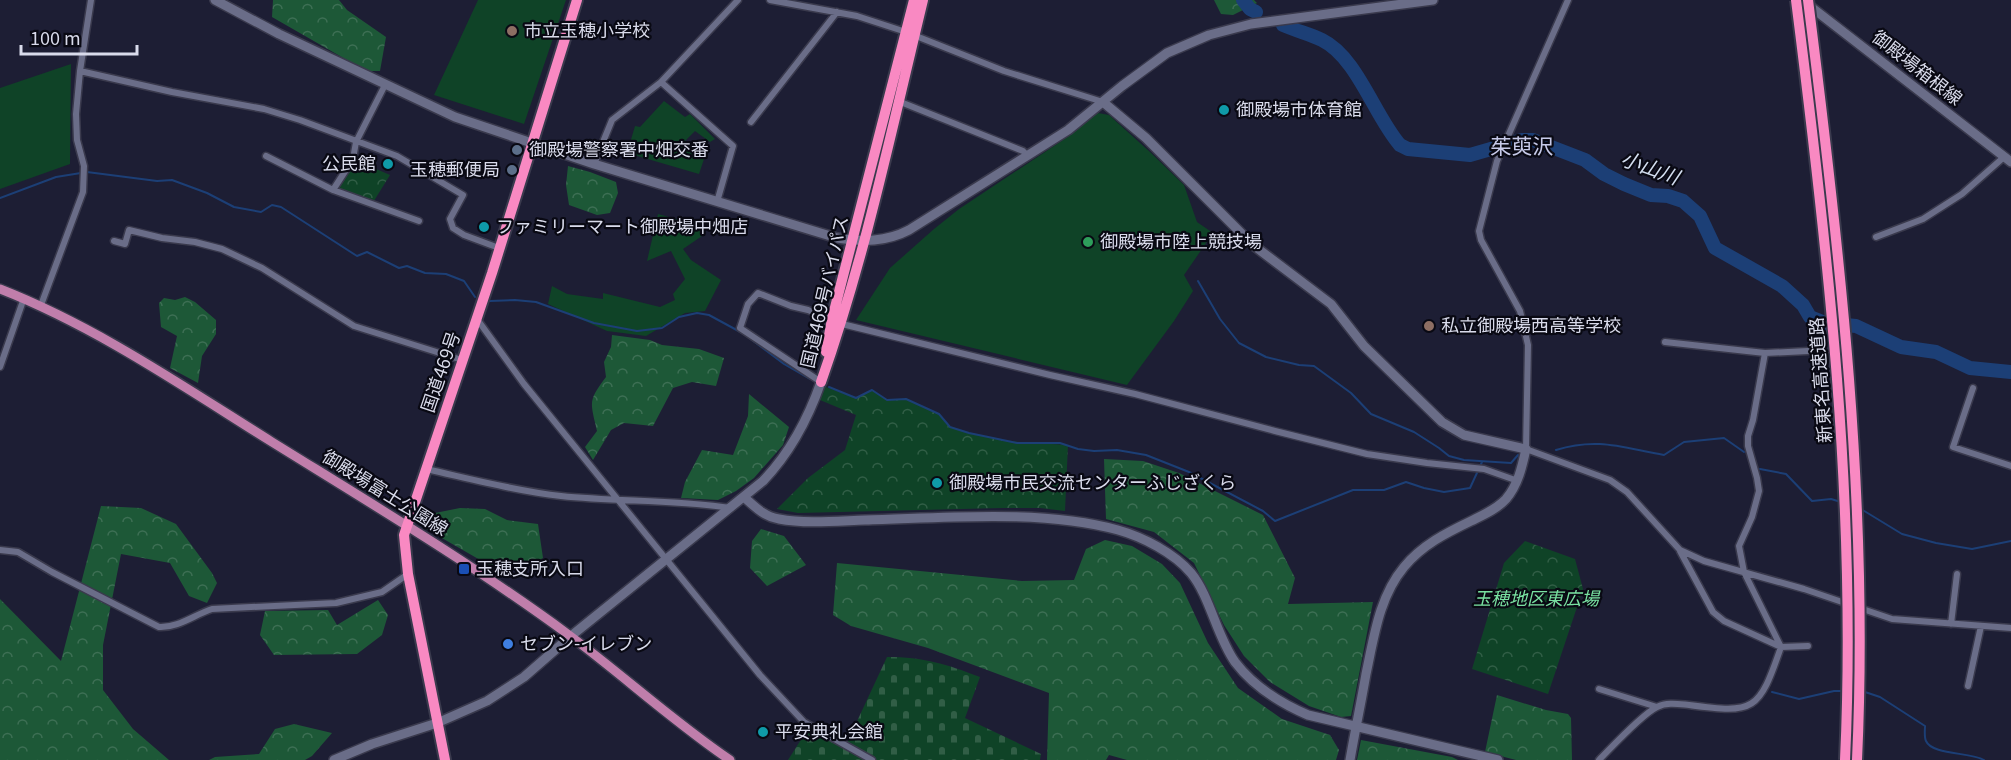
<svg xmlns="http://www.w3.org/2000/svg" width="2011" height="760" font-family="Georgia,'Noto Sans JP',serif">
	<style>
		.grass { fill: #0f4327 }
		.forest { fill: url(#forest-crowns) }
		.cemetery { fill: url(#cemetery-stones) }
		.park { fill: url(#park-crowns) }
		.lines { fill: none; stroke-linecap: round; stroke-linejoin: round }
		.stream { stroke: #1c3f76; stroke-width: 2 }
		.river { stroke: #1c3f76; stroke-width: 14 }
		.street-casing { stroke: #3a3a4d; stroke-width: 9 }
		.secondary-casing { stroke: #3a3a4d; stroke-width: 12 }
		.primary-casing { stroke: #3a3a4d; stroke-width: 12 }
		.highway-casing { stroke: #3a3a4d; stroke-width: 14 }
		.street { stroke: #6a6d88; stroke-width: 6 }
		.secondary { stroke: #6a6d88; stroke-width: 9 }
		.primary { stroke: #c07eab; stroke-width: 9 }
		.highway { stroke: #f989c2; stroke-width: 10 }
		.highway-bridge-casing { stroke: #3a3a4d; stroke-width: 14; stroke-linecap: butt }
		.highway-bridge { stroke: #f989c2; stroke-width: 10 }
		.education-dot { fill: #8d6e63; stroke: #090913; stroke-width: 2 }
		.culture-dot { fill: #0f9aa8; stroke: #090913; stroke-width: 2 }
		.service-dot { fill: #5c6f8a; stroke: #090913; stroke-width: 2 }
		.leisure-dot { fill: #2e9e5b; stroke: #090913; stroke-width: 2 }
		.transit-dot { fill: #1a4fb4; stroke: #090913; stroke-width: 2 }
		.shop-dot { fill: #3f7fe0; stroke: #090913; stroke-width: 2 }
		.labels { text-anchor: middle; stroke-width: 4.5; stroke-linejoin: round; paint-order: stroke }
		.poi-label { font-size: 18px; fill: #d9dbeb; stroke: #090913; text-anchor: start }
		.street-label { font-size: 18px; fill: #d9dbeb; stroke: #090913 }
		.park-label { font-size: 18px; font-style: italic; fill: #79e1a1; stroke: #090913 }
		.water-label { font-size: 20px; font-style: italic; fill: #d3def0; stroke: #090913 }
		.quarter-label { font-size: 21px; fill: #c6c9e8; stroke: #090913 }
	</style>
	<defs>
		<pattern id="forest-crowns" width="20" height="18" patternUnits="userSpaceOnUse" patternTransform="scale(1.5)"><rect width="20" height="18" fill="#1d5837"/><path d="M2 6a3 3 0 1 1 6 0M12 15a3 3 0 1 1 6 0" fill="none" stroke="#3d6f54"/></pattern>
		<pattern id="cemetery-stones" width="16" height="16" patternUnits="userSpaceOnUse" patternTransform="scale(1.5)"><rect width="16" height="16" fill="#0f4327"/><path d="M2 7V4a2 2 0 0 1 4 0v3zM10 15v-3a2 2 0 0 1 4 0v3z" fill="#315e46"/></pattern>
		<pattern id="park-crowns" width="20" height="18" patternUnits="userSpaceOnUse" patternTransform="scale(1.5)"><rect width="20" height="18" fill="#0f4327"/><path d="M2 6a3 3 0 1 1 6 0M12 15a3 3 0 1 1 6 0" fill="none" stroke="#315e46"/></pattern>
	</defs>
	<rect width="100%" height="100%" fill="#1d1e34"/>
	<!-- grass -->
	<path class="grass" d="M 478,0 L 566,0 L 524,124 L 434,95 Z
		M 71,64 L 70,164 L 0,189 L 0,88 Z
		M 664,101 L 685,117 L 690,114 L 715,139 L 710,142 L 695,131 L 685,141 L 707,150 L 699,174 L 627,153 L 635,126 L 640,127 Z
		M 1098,113 L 1109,115 L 1150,152 L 1184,185 L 1197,222 L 1213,233 L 1184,275 L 1193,291 L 1174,321 L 1127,385 L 856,320 L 890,268 L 934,229 L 959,209 L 1069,136 Z
		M 658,214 L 702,226 L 702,236 L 683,249 L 691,260 L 721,280 L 705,311 L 685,313 L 646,336 L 607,331 L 548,304 L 552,286 L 567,294 L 603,299 L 603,293 L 660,307 L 675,300 L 673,294 L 685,279 L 671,251 L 647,261 Z"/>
	<!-- forest -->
	<path class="forest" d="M 273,0 L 339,0 L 347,10 L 386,37 L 380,71 L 366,71 L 272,17 Z
		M 1214,0 L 1254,0 L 1257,3 L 1233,15 L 1221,14 Z
		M 568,166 L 590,172 L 616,182 L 618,193 L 610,213 L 597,215 L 569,205 L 566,185 Z
		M 185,297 L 195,302 L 216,320 L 216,334 L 202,356 L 198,383 L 170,368 L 177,336 L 161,327 L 159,303 L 164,298 L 175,300 Z
		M 612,335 L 650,340 L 662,345 L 699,349 L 724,358 L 716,386 L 692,382 L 673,388 L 653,426 L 624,423 L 611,430 L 593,460 L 585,447 L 597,431 C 590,401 588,401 606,377 L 604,362 L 611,347 Z
		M 749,394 L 789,427 L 783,445 L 754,478 L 736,491 L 718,500 L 681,498 L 685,482 L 702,450 L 733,455 L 748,416 Z
		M 1104,459 L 1143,461 L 1179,473 L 1263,515 L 1295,578 L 1288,604 L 1373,602 L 1351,716 L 1341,717 L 1309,706 L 1270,682 L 1244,656 L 1224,625 L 1194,563 L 1154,532 L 1106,519 Z
		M 101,506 L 141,508 L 176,524 L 212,573 L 217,583 L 207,603 L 189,596 L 170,563 L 121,554 L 103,645 L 103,690 L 133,729 L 169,760 L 0,760 L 0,599 L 61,661 Z
		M 460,508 L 485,509 L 507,520 L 538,524 L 543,558 L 528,566 L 501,572 L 421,526 L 425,515 Z
		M 761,529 L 784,536 L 806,565 L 767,586 L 750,568 L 752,541 Z
		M 1105,540 L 1132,546 L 1162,564 L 1180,583 L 1208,643 L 1238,688 L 1282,719 L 1330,735 L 1339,750 L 1336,760 L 1127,760 L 1109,755 L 1106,760 L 1047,760 L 1049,693 L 928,648 L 851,626 L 833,615 L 837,563 L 1022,581 L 1074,580 L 1086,549 Z
		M 378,600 L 388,615 L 382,635 L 357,654 L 274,655 L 260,635 L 265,611 L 328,610 L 337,625 Z
		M 1497,695 L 1546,710 L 1568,714 L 1571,718 L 1572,760 L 1516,760 L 1485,752 Z
		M 294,724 L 332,733 L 312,756 L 305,760 L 209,760 L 215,757 L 259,754 L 275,729 Z
		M 1361,740 L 1452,757 L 1458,760 L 1357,760 Z"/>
	<!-- cemetery -->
	<path class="cemetery" d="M 887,657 C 924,657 946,664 980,677 L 965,718 L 1041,754 L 1040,760 L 788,760 L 809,727 L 845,747 Z"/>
	<!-- park -->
	<path class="park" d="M 353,159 L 390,175 L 372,204 L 333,190 Z
		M 823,386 L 856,398 L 872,390 L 887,400 L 906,399 L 939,414 L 950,427 L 969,433 L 1006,441 L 1068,445 L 1065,511 L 1040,508 L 1002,508 L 798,513 L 777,509 L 808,478 L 845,450 L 856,415 L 820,400 Z
		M 1525,541 L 1575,559 L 1583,589 L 1548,694 L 1472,669 L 1504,563 Z"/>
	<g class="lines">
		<!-- stream -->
		<path class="stream" d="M 0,198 L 56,177 L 87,172 L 157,181 L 172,180 L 207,193 L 234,207 L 261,212 L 272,205 L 281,207 L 357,256 L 367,252 L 399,268 L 407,266 L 425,273 L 446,274 L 464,281 L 475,297
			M 1198,281 L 1220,319 L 1239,343 L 1266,357 L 1299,365 L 1314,366 L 1351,393 L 1371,414 L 1414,432 L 1439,448 L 1449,456 L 1464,460 L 1511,463 L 1518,455
			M 490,301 L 515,300 L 536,302 L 594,323 L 637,331 L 662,328 L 679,317 L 697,313 L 709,315 L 744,334 L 784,364 L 810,379
			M 829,387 L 856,398 L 872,390 L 887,400 L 906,399 L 939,414 L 950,427 L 969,433 L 1017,443 L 1060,443 L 1078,449 L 1094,451 L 1117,450 L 1146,455 L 1189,472 L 1263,511 L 1275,521 L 1353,490 L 1384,490 L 1406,482 L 1424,488 L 1444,492 L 1470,488 L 1482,462
			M 1556,450 C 1598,437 1623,448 1664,455 L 1684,442 L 1724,438 L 1744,452
			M 1760,469 L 1786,474 L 1812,501 L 1831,499 L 1841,502
			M 1861,509 L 1902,534 L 1936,543 L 1972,549 L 2011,541
			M 1862,691 L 1880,697 L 1925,726 C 1925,730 1924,737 1926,741 C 1932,755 1970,752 1984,760
			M 1772,692 L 1799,699 L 1834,691 L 1845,691"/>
		<!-- river -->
		<path class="river" d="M 1243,0 L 1250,9 L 1256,12
			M 1283,25 C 1296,31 1310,34 1322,40 C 1357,57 1375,117 1400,145 L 1408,149 L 1470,155 L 1522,140 L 1533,140 L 1541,143 L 1585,160 L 1604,174 L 1624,184 L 1651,195 L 1668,196 L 1683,201 L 1700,216 L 1715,248 L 1782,286 L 1803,305 L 1810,317 L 1825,323 L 1856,326 L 1901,347 L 1936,352 L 1970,368 L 2011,372"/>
		<!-- street casing -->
		<g class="street-casing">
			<path id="street" d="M 770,0 L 857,16 L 906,32 L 1004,71 L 1103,102
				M 1568,0 L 1497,161 L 1479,231 L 1481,240 L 1520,311 L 1528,345 L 1526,449 L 1610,480 L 1627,492 L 1680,550 L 1704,561 L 1804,589 L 1892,619 L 2011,628
				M 80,71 L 172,92 L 264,109 L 300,120 L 397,156 L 463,195 L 450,219 L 453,228 L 464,235 L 499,248
				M 661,82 L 733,146 L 717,202
				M 898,101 L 1023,151 L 1027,155
				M 751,122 L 837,12
				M 266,156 L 333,190 L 419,221
				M 594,164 L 612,120 L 661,82 L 738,0
				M 333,190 L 353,159 L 356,142 L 385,85
				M 1876,237 L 1923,219 L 1962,194 L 2004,157
				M 114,241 L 125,244 L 129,230 L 162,238 L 195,242 L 222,249 L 262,268 L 354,326 L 462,360
				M 41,305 L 83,192 L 84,166 L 77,140 L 76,114 L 80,71 L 91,0
				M 477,319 L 524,384 L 760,675 L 804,722 L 872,760
				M 1665,342 L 1765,353
				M 0,367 L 24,298
				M 821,382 L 740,328 L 748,304 L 758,293 L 791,306 L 808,310 L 842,324 L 1050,375 L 1135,394 L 1275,431 L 1367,454 L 1427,463 L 1484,469 L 1518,481
				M 1973,388 L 1953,447 L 2011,466
				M 426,469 C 471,479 516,491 561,496 C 618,502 675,499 731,508
				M 0,550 L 18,552 L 52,572 L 159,627 C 178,628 194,615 212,609 L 336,603 L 382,592 L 408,574
				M 1680,551 L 1713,612 L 1724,621 L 1781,647 L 1808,646
				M 1951,624 L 1957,574
				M 1968,686 L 1981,626
				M 1599,689 L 1657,707
				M 1599,760 C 1612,747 1641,715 1657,707 C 1667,702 1678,704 1689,705 C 1755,714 1759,711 1781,647 L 1744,572 L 1739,546 L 1752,517 L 1759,491 L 1757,478 L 1748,446 L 1748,436 L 1753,420 L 1765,353 L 1808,351"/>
		</g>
		<!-- secondary casing -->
		<g class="secondary-casing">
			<path id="secondary" d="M 215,0 L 279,34 L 455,117 L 594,164 L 837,238 C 863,242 886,242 909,230 L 1068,130 L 1122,86 L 1167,53 L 1209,35 L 1251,24 L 1433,0
				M 1802,0 L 2011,162
				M 1103,102 L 1146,138 L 1253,245 L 1331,304 L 1364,346 L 1442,422 L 1464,435 L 1526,449 C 1522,467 1518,485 1506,499 C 1497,509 1483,515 1471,521 C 1446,533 1422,545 1404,567 C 1379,597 1374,637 1366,674 C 1361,703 1355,731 1350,760
				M 745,498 C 755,507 765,517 779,519 C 806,524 837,521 865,520 C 943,518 1042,509 1118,530 C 1143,537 1174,553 1191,573 C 1210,596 1217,637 1235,662 C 1254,687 1280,703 1308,715 L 1498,760
				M 334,760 L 372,744 L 437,723 L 487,701 L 524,677 L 571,636 L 763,481 C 791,452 808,419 821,382"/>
		</g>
		<!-- primary casing -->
		<g class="primary-casing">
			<path id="primary" d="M 0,289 C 97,327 184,387 272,442 C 372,504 474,565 569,635 C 624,676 674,722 730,760"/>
		</g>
		<!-- highway casing -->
		<g class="highway-casing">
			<path id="highway" d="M 826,352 L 832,319 L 914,0
				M 821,382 C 865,258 892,128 923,0
				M 445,760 L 408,574 L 404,535 L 492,273 L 577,0"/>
		</g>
		<!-- street -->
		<use href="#street" class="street"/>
		<!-- secondary -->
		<use href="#secondary" class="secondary"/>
		<!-- primary -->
		<use href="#primary" class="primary"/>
		<!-- highway -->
		<use href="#highway" class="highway"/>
		<!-- highway-bridge casing -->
		<g class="highway-bridge-casing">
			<path id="highway-bridge" d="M 1796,0 C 1828,252 1857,505 1845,760
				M 1808,0 C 1840,252 1869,506 1857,760"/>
		</g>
		<!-- highway-bridge -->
		<use href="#highway-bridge" class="highway-bridge"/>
	</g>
	<!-- markers -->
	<g class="education-dot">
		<circle cx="512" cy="31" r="6"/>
		<circle cx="1429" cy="326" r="6"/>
	</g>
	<g class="culture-dot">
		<circle cx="1224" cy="110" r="6"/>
		<circle cx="388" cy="164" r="6"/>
		<circle cx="484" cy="227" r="6"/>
		<circle cx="937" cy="483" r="6"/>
		<circle cx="763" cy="732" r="6"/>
	</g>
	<g class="service-dot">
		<circle cx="517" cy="150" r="6"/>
		<circle cx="512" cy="170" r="6"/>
	</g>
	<circle class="leisure-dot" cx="1088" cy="242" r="6"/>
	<rect class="transit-dot" x="458" y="563" width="12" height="12" rx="3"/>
	<circle class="shop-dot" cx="508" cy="644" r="6"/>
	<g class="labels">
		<!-- poi labels -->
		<g class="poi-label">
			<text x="524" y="37">市立玉穂小学校</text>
			<text x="1236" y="116">御殿場市体育館</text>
			<text x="529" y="156">御殿場警察署中畑交番</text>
			<text x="376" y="170" text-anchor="end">公民館</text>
			<text x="500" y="176" text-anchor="end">玉穂郵便局</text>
			<text x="496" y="233">ファミリーマート御殿場中畑店</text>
			<text x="1100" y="248">御殿場市陸上競技場</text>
			<text x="1441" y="332">私立御殿場西高等学校</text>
			<text x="949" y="489">御殿場市民交流センターふじざくら</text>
			<text x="476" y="575">玉穂支所入口</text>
			<text x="520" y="650">セブン-イレブン</text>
			<text x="775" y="738">平安典礼会館</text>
		</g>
		<!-- street labels -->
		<g class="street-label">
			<text transform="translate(1917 68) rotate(38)" y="6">御殿場箱根線</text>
			<text transform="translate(825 292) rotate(-77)" y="6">国道469号バイパス</text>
			<text transform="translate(441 372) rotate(-71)" y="6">国道469号</text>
			<text transform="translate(1821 380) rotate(-94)" y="6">新東名高速道路</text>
			<text transform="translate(385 493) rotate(32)" y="6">御殿場富士公園線</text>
		</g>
		<!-- park labels -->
		<g class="park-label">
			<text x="1536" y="605">玉穂地区東広場</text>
		</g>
		<!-- water labels -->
		<g class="water-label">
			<text transform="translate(1650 168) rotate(20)" y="7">小山川</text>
		</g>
		<!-- quarter labels -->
		<g class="quarter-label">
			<text x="1522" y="154">茱萸沢</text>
		</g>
	</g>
	<!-- scale -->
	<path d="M21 45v9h116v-9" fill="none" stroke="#d9dbeb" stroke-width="3"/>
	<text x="30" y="45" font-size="18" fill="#d9dbeb" stroke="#090913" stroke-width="4.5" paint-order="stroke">100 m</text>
</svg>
